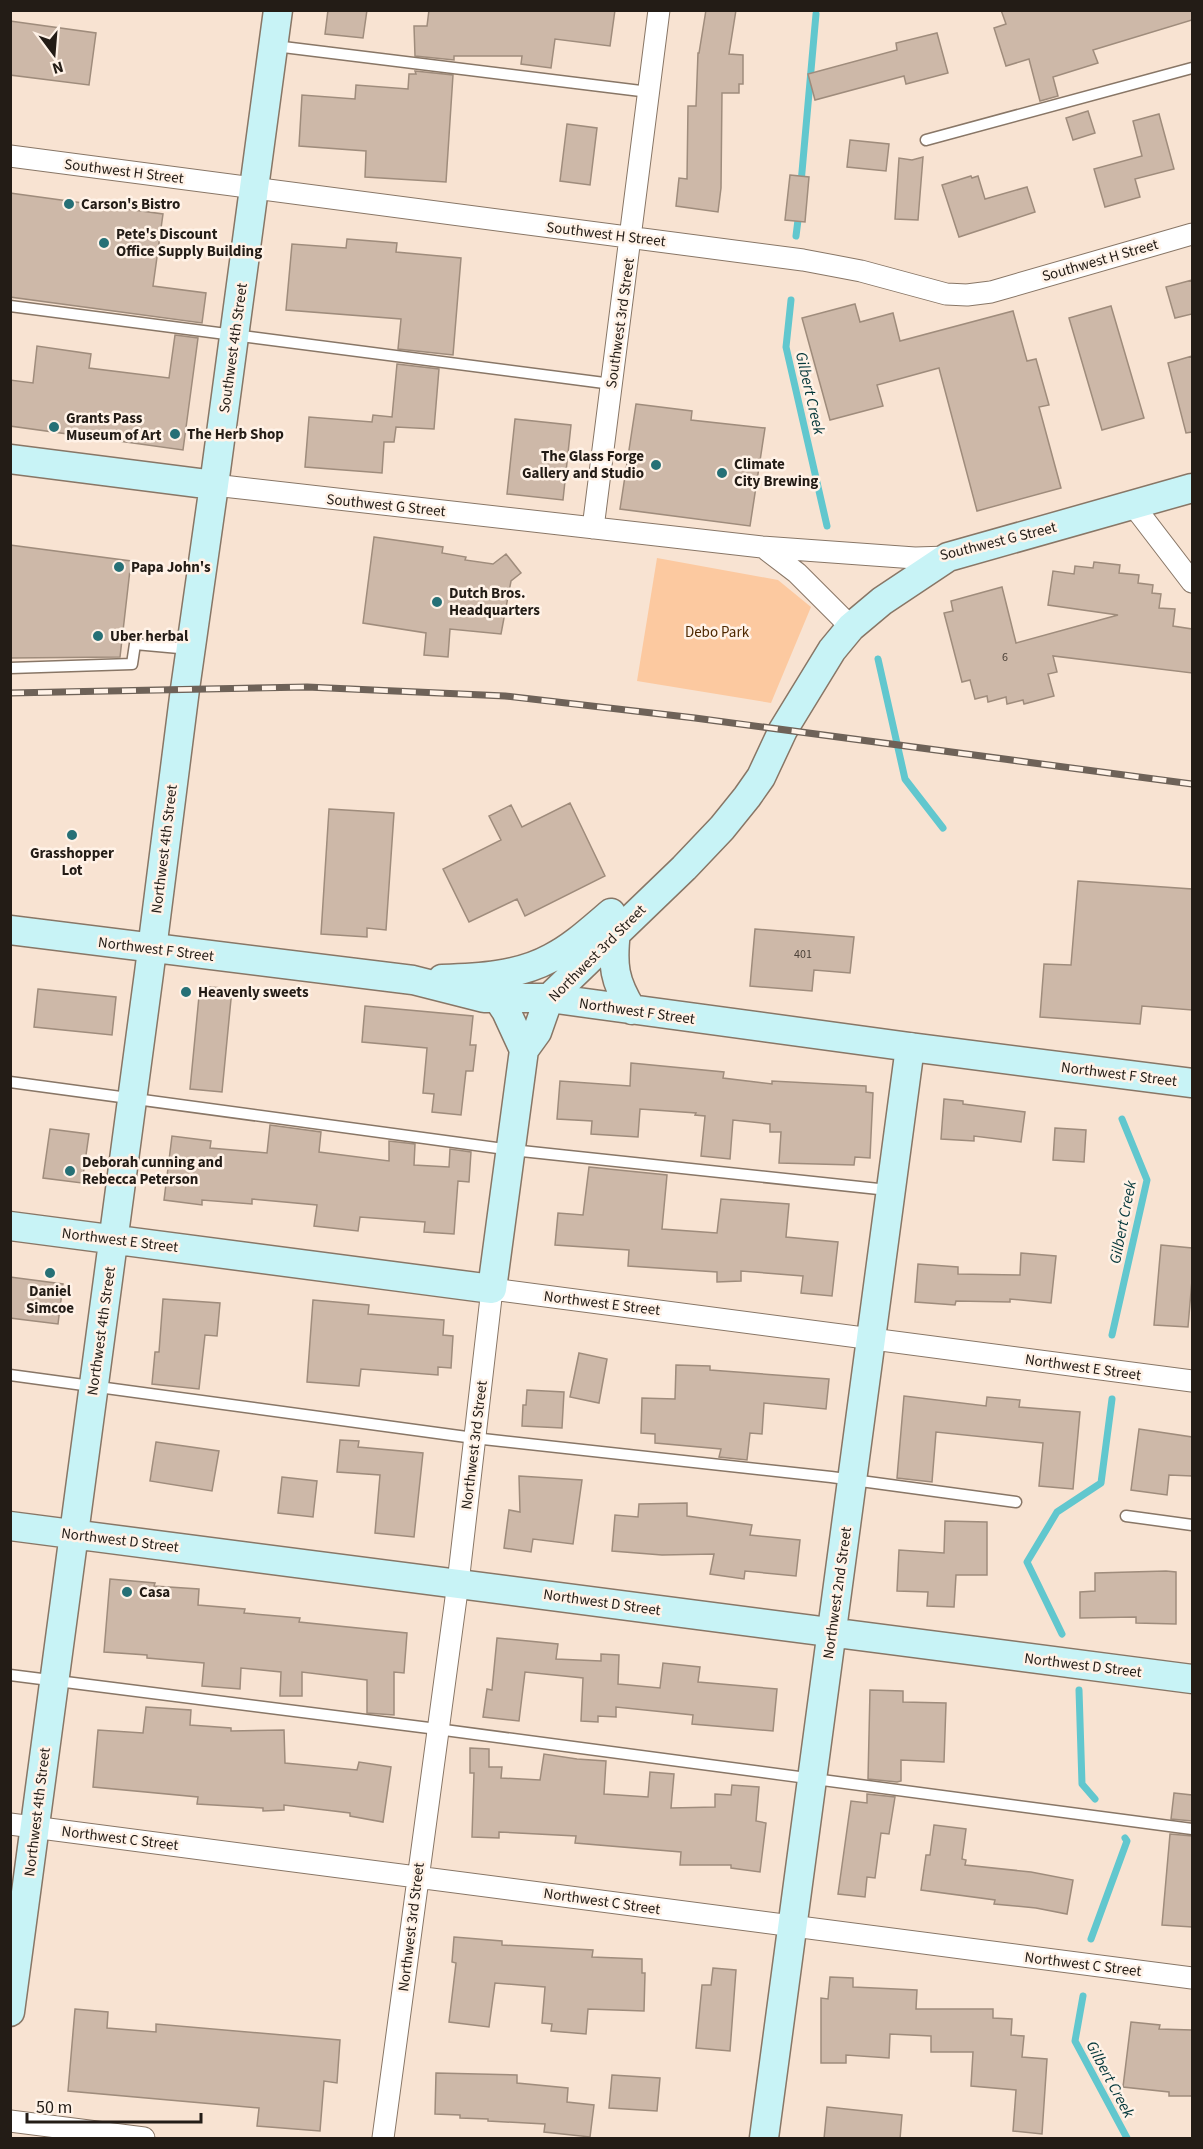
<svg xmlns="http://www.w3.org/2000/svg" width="1203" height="2149" font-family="'Source Sans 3',sans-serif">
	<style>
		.green { fill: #fcc9a0 }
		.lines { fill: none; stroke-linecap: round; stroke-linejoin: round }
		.stream { stroke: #61c7ce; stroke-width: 7 }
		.building { fill: #cdb8a8; stroke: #9f8c7c; stroke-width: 1.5 }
		.lane-casing { stroke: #887666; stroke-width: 13 }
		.street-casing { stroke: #887666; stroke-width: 23 }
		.secondary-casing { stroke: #887666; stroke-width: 31 }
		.lane { stroke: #fff; stroke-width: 10 }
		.street { stroke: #fff; stroke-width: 21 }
		.secondary { stroke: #c8f3f6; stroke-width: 28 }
		.rail-casing { stroke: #6e6258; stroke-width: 7 }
		.rail { stroke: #fff2e7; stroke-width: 4.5; stroke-dasharray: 14; stroke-linecap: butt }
		.poi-dot { fill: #267076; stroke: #fff2e7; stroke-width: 2 }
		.labels { text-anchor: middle; stroke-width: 5; stroke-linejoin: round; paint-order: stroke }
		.number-label { font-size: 12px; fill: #4e433a }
		.street-label { font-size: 15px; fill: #231c16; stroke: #fff2e7 }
		.poi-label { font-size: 15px; font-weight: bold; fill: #231c16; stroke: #fff2e7; text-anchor: start }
		.park-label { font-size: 15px; fill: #4e2800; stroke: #fff2e7 }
		.water-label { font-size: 16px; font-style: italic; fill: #023639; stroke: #fff2e7 }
	</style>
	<rect width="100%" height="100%" fill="#f8e3d2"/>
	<!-- green -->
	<path class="green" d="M 657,558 L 778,580 L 811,607 L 771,703 L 637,681 Z"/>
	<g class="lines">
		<!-- stream -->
		<path class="stream" d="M 801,183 L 816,14
			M 796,236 L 799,212
			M 791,300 L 786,347 L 827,526
			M 878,659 L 905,779 L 943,828
			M 1112,1335 L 1147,1180 L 1122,1119
			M 1062,1634 L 1027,1562 L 1057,1512 L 1101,1483 L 1112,1399
			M 1079,1690 L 1082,1784 L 1095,1799
			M 1091,1939 L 1127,1841 L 1125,1838
			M 1083,1996 L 1075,2041 L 1127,2138"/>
	</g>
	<!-- building -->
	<path class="building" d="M 328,10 L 367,10 L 363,38 L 325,34 Z
		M 429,10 L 615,10 L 610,46 L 555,39 L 551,68 L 521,64 L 522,56 L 454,56 L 454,60 L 415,56 L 414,26 L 427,26 Z
		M 706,10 L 736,10 L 729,54 L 743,55 L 743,84 L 739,84 L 739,93 L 722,93 L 721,188 L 718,212 L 676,206 L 679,178 L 687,179 L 688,106 L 696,106 L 698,53 L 699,53 Z
		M 1001,10 L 1192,10 L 1192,20 L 1093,50 L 1098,63 L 1053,77 L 1058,96 L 1040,101 L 1029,59 L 1006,66 L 994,28 L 1006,24 Z
		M 10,21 L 96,33 L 89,85 L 10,75 Z
		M 937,33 L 948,73 L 906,84 L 904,76 L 815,100 L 808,74 L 897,50 L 896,43 Z
		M 415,71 L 453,75 L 446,182 L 365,177 L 366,151 L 299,146 L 302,95 L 355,99 L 356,85 L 408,89 L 409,74 L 416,74 Z
		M 1088,111 L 1095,133 L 1073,140 L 1066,118 Z
		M 1159,114 L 1174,169 L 1135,179 L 1140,197 L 1105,207 L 1094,169 L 1142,156 L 1133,121 Z
		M 567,124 L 597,128 L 590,185 L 560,181 Z
		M 850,140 L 889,144 L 886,171 L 847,167 Z
		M 923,157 L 918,220 L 895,219 L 899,158 L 912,160 Z
		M 790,175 L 809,177 L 805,222 L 785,220 Z
		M 971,176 L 972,178 L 978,176 L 985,199 L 1027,187 L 1035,212 L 959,237 L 942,185 Z
		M 10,193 L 163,214 L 153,286 L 206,293 L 202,323 L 10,297 Z
		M 347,239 L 397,243 L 396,252 L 461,258 L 453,355 L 398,349 L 401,319 L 286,310 L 292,244 L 346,248 Z
		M 1192,280 L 1192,314 L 1175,318 L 1166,287 Z
		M 855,304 L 860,322 L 893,313 L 900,341 L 1013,311 L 1027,361 L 1036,359 L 1049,405 L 1039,407 L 1061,488 L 977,511 L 939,368 L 877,385 L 883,406 L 830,420 L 802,318 Z
		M 1111,306 L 1144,418 L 1102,430 L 1069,318 Z
		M 175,335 L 198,338 L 183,450 L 10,426 L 10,380 L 33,383 L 37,346 L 91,354 L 89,368 L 169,378 Z
		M 1192,356 L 1192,432 L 1186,433 L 1168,363 Z
		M 397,364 L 439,369 L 434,429 L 396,427 L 394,442 L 384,442 L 382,473 L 305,467 L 309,417 L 372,422 L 373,415 L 392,417 Z
		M 636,404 L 692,411 L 691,420 L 765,428 L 750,526 L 620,509 Z
		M 515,419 L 571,425 L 563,500 L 507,494 Z
		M 374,537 L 443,547 L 442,553 L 466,557 L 465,560 L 493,564 L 506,554 L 521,573 L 511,581 L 501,634 L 450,629 L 448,657 L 424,655 L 426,633 L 363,623 Z
		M 10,545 L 131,561 L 120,657 L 10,658 Z
		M 1094,562 L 1120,565 L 1119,573 L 1139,575 L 1138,583 L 1153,585 L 1152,593 L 1161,594 L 1159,608 L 1175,609 L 1173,626 L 1192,629 L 1192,673 L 1053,656 L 1057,672 L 1048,674 L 1054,696 L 1024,704 L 1023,700 L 1007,704 L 1006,697 L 988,702 L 987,696 L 975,699 L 970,680 L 962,682 L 944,613 L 953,611 L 951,601 L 1002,587 L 1016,643 L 1118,615 L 1048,605 L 1053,571 L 1074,574 L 1075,566 L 1093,568 Z
		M 570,803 L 605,876 L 525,916 L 517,899 L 469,922 L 443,869 L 501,840 L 489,816 L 511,805 L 522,827 Z
		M 329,809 L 394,813 L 386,930 L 367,928 L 367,937 L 321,934 Z
		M 1078,881 L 1192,889 L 1192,1010 L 1142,1006 L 1140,1024 L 1040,1017 L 1044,964 L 1071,965 Z
		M 755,929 L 854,937 L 850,973 L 814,970 L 812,991 L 750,986 Z
		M 200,986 L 232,989 L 222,1092 L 190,1089 Z
		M 38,989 L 116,997 L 112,1035 L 34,1027 Z
		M 365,1006 L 473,1016 L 470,1045 L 476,1045 L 473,1071 L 466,1071 L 461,1115 L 432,1112 L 434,1094 L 423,1093 L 427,1048 L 362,1042 Z
		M 631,1063 L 724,1072 L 723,1078 L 772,1084 L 772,1081 L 866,1086 L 866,1092 L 873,1093 L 870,1158 L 855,1157 L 854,1165 L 779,1163 L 781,1132 L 770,1132 L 770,1124 L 733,1120 L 730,1159 L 701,1156 L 705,1116 L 695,1115 L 696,1113 L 640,1109 L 638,1137 L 591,1134 L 592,1121 L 557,1119 L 560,1081 L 630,1086 Z
		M 944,1099 L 963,1101 L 963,1104 L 1025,1112 L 1021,1142 L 974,1136 L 974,1141 L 941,1139 Z
		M 270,1125 L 321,1132 L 319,1152 L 389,1161 L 389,1141 L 415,1144 L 414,1165 L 449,1167 L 450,1149 L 471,1152 L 469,1182 L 458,1181 L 454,1234 L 424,1232 L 425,1222 L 360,1217 L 358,1231 L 314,1226 L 317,1205 L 252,1199 L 252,1204 L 202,1200 L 202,1205 L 164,1200 L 172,1136 L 211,1141 L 210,1148 L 267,1153 Z
		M 1055,1128 L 1086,1130 L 1084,1162 L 1053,1160 Z
		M 50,1129 L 89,1134 L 82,1183 L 43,1178 Z
		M 589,1167 L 667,1175 L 662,1229 L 717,1233 L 721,1199 L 789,1204 L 786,1237 L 838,1242 L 832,1296 L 801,1293 L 803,1276 L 741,1271 L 741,1281 L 717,1282 L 717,1272 L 628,1266 L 629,1250 L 555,1245 L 558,1213 L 583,1215 Z
		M 1161,1245 L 1192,1248 L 1192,1280 L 1188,1327 L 1154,1325 Z
		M 1021,1253 L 1056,1256 L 1051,1303 L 1010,1299 L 1010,1302 L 956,1301 L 955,1305 L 915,1302 L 918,1264 L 958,1267 L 958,1274 L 1020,1275 Z
		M 10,1277 L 63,1284 L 58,1324 L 10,1318 Z
		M 163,1299 L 220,1303 L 217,1336 L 205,1335 L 199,1389 L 152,1384 L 155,1352 L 159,1352 Z
		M 313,1300 L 369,1305 L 368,1314 L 444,1320 L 443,1335 L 453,1336 L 451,1368 L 438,1367 L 438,1375 L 361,1369 L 359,1386 L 307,1382 Z
		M 579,1353 L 607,1359 L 599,1403 L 570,1397 Z
		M 676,1365 L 710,1366 L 710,1370 L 829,1379 L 826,1409 L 764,1403 L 762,1434 L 750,1433 L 747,1460 L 719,1457 L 721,1449 L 655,1443 L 655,1434 L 641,1433 L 642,1398 L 675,1399 Z
		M 527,1390 L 564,1392 L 562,1428 L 522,1426 L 523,1405 L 526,1405 Z
		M 904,1396 L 986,1406 L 987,1397 L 1020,1400 L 1019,1407 L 1080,1412 L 1073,1489 L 1039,1486 L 1043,1443 L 936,1432 L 932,1482 L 897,1478 Z
		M 1139,1429 L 1192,1437 L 1192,1476 L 1169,1475 L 1167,1495 L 1131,1490 Z
		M 340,1440 L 359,1441 L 358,1447 L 423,1453 L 414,1537 L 375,1533 L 380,1475 L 337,1472 Z
		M 156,1442 L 219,1451 L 212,1491 L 150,1481 Z
		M 519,1476 L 582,1480 L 573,1544 L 533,1539 L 531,1552 L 504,1548 L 509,1510 L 520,1512 Z
		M 282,1477 L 317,1481 L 313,1517 L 278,1513 Z
		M 687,1503 L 687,1516 L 752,1525 L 750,1535 L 800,1540 L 796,1576 L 745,1571 L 744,1579 L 710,1574 L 714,1554 L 662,1555 L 612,1551 L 615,1515 L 638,1517 L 639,1504 Z
		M 945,1521 L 987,1522 L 987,1575 L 956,1575 L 954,1607 L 927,1606 L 928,1592 L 897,1591 L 899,1550 L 944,1553 Z
		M 1166,1571 L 1176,1572 L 1176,1624 L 1136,1623 L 1136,1617 L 1080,1618 L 1080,1592 L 1095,1591 L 1095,1573 Z
		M 110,1579 L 155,1583 L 154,1586 L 199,1589 L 198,1605 L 245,1609 L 244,1613 L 300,1618 L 299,1622 L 407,1633 L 404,1673 L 394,1672 L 394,1715 L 367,1713 L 367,1680 L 302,1672 L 302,1696 L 280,1696 L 281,1672 L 241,1668 L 240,1689 L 202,1686 L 204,1663 L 147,1658 L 147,1655 L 104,1652 Z
		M 497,1638 L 558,1644 L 556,1659 L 601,1661 L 601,1654 L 619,1655 L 618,1684 L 660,1688 L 663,1663 L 700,1667 L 698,1682 L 777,1689 L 773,1731 L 692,1724 L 693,1715 L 616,1707 L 616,1717 L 598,1716 L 598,1722 L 581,1721 L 583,1678 L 525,1672 L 519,1721 L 483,1717 L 487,1689 L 492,1690 Z
		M 870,1690 L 903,1691 L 903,1702 L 946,1703 L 944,1762 L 901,1760 L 901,1781 L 897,1782 L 868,1779 Z
		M 146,1707 L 191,1710 L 190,1725 L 231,1728 L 231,1731 L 284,1730 L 285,1763 L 357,1770 L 359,1762 L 391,1767 L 383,1822 L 350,1816 L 350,1813 L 284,1805 L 284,1810 L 263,1811 L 263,1808 L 197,1804 L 198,1797 L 93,1787 L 98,1730 L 143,1733 Z
		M 470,1748 L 489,1749 L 489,1767 L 502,1767 L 501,1778 L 540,1780 L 544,1754 L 577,1759 L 606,1761 L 604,1794 L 648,1797 L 650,1772 L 674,1774 L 671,1808 L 715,1807 L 715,1794 L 731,1795 L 732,1785 L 759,1787 L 756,1821 L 766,1823 L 760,1872 L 731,1868 L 731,1865 L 680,1865 L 681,1852 L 575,1843 L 576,1836 L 499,1832 L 499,1838 L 472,1837 L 474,1773 L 470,1773 Z
		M 1174,1793 L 1192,1795 L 1192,1821 L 1171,1819 Z
		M 867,1794 L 895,1797 L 889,1834 L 881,1833 L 875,1878 L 867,1877 L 865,1897 L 838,1894 L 851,1801 L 867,1803 Z
		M 934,1825 L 966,1829 L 962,1859 L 966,1860 L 965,1865 L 1031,1872 L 1073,1880 L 1067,1914 L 1036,1908 L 994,1904 L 995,1900 L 921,1890 L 926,1855 L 930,1855 Z
		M 1170,1834 L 1192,1836 L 1192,1927 L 1162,1925 Z
		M 454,1937 L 502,1941 L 502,1945 L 593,1950 L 592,1957 L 642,1959 L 642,1973 L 645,1973 L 644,2011 L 588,2009 L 586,2034 L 551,2031 L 552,2024 L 542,2023 L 545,1987 L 495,1983 L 489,2027 L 449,2022 L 456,1963 L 452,1962 Z
		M 713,1968 L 736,1970 L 730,2051 L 696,2048 L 702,1985 L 711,1985 Z
		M 830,1977 L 853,1978 L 853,1987 L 917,1990 L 916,2009 L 993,2009 L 993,2018 L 1012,2019 L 1011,2035 L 1024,2036 L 1022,2057 L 1047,2059 L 1042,2134 L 1013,2131 L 1016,2090 L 971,2086 L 973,2052 L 931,2052 L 931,2036 L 890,2034 L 889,2058 L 846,2055 L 846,2063 L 821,2063 L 821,1998 L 828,1999 Z
		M 75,2009 L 108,2012 L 107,2028 L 156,2032 L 156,2024 L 340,2040 L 337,2083 L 324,2081 L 320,2131 L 257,2126 L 259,2108 L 68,2091 Z
		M 1131,2022 L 1160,2025 L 1159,2029 L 1192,2030 L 1192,2096 L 1169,2096 L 1169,2092 L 1123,2087 Z
		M 436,2073 L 517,2075 L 517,2083 L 568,2088 L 567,2102 L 594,2105 L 590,2137 L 544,2132 L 545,2124 L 488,2121 L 488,2119 L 460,2118 L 460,2115 L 435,2114 Z
		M 612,2075 L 660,2078 L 657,2111 L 609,2108 Z
		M 827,2107 L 902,2115 L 900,2139 L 824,2139 Z"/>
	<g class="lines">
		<!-- lane casing -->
		<g class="lane-casing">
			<path id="lane" d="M 275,46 L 649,92
				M 926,140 L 1192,68
				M 10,306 L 612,384
				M 10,668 L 132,664 L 135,644 L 190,649
				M 10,1082 L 512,1150 L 888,1190
				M 10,1375 L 474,1438 L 831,1477 L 1016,1502
				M 1126,1516 L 1192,1525
				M 10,1675 L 437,1729 L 1192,1829"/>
		</g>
		<!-- street casing -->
		<g class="street-casing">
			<path id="street" d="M 10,156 L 803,260 L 861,271 L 946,294 L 967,295 L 991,292 L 1192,234
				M 214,485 L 762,547 L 915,558 L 948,557
				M 1133,505 L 1192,582
				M 593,528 L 659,10
				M 763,547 L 797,573 L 851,627
				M 10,1824 L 1192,1978
				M 10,2121 L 144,2138
				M 383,2138 L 458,1583 L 492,1289 L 1192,1381"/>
		</g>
		<!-- secondary casing -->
		<g class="secondary-casing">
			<path id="secondary" d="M 10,459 L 214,485
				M 10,930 L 413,980 L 484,998 L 549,998 L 910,1047 L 1192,1083
				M 616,931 C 612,965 614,981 632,1010
				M 442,979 C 478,978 518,976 551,958 C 573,947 592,929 611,913
				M 498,999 L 506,1011 L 524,1050
				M 10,1226 L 492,1289 L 524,1050 L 537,1032 L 549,998 L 684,868 L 722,828 L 747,797 L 761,777 L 783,730 L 832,650 L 851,627 L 882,601 L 948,557 L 1192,488
				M 10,1526 L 1192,1679
				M 10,2012 L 149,973 L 185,689 L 214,485 L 278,10
				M 764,2138 L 910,1047"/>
		</g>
		<!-- lane -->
		<use href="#lane" class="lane"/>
		<!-- street -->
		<use href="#street" class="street"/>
		<!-- secondary -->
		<use href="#secondary" class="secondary"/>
		<!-- rail casing -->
		<g class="rail-casing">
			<path id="rail" d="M 10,693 L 307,687 L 505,696 L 695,718 L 1192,784"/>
		</g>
		<!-- rail -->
		<use href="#rail" class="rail"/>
	</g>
	<!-- markers -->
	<g class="poi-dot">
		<circle cx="69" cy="204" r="6"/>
		<circle cx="104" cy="243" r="6"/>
		<circle cx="54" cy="427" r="6"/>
		<circle cx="175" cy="434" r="6"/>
		<circle cx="656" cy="465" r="6"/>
		<circle cx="722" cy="473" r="6"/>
		<circle cx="119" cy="567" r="6"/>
		<circle cx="437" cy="602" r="6"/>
		<circle cx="98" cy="636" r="6"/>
		<circle cx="72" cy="835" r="6"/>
		<circle cx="186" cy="992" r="6"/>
		<circle cx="70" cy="1171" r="6"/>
		<circle cx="50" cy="1273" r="6"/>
		<circle cx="127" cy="1592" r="6"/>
	</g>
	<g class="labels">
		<!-- number labels -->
		<g class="number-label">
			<text x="1005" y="661">6</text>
			<text x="803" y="958">401</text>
		</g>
		<!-- street labels -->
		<g class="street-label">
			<text transform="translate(124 171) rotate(7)" y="5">Southwest H Street</text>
			<text transform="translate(606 234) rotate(7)" y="5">Southwest H Street</text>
			<text transform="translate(1100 260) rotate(-16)" y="5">Southwest H Street</text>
			<text transform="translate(620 323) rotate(-82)" y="5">Southwest 3rd Street</text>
			<text transform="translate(233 348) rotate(-82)" y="5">Southwest 4th Street</text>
			<text transform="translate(386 505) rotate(6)" y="5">Southwest G Street</text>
			<text transform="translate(998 541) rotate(-14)" y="5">Southwest G Street</text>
			<text transform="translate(164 849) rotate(-83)" y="5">Northwest 4th Street</text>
			<text transform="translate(156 949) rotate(7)" y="5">Northwest F Street</text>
			<text transform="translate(597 953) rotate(-45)" y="5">Northwest 3rd Street</text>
			<text transform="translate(637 1011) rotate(8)" y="5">Northwest F Street</text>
			<text transform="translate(1119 1074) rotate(7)" y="5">Northwest F Street</text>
			<text transform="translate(120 1240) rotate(7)" y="5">Northwest E Street</text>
			<text transform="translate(602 1303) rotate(7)" y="5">Northwest E Street</text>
			<text transform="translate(101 1331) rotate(-82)" y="5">Northwest 4th Street</text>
			<text transform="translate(1083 1367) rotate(8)" y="5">Northwest E Street</text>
			<text transform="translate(474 1445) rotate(-83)" y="5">Northwest 3rd Street</text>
			<text transform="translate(120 1540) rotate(7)" y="5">Northwest D Street</text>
			<text transform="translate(837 1593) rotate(-82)" y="5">Northwest 2nd Street</text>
			<text transform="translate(602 1602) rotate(8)" y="5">Northwest D Street</text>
			<text transform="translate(1083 1665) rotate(7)" y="5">Northwest D Street</text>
			<text transform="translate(37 1812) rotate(-83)" y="5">Northwest 4th Street</text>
			<text transform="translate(120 1838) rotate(7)" y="5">Northwest C Street</text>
			<text transform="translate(602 1901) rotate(8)" y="5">Northwest C Street</text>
			<text transform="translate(411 1927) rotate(-83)" y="5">Northwest 3rd Street</text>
			<text transform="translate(1083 1964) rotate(7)" y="5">Northwest C Street</text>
		</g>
		<!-- poi labels -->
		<g class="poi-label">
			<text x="81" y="209">Carson's Bistro</text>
			<text x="116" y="239">Pete's Discount<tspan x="116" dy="17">Office Supply Building</tspan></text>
			<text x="66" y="423">Grants Pass<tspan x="66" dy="17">Museum of Art</tspan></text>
			<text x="187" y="439">The Herb Shop</text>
			<text x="644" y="461" text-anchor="end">The Glass Forge<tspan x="644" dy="17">Gallery and Studio</tspan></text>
			<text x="734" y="469">Climate<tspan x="734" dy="17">City Brewing</tspan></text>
			<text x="131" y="572">Papa John's</text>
			<text x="449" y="598">Dutch Bros.<tspan x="449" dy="17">Headquarters</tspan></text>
			<text x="110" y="641">Uber herbal</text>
			<text x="72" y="858" text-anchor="middle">Grasshopper<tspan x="72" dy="17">Lot</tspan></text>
			<text x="198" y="997">Heavenly sweets</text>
			<text x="82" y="1167">Deborah cunning and<tspan x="82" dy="17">Rebecca Peterson</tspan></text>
			<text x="50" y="1296" text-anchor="middle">Daniel<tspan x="50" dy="17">Simcoe</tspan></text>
			<text x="139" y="1597">Casa</text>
		</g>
		<!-- park labels -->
		<g class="park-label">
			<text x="717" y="637">Debo Park</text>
		</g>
		<!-- water labels -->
		<g class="water-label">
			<text transform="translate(811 393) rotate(77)" y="6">Gilbert Creek</text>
			<text transform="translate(1122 1222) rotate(-79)" y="6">Gilbert Creek</text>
			<text transform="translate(1111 2079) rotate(62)" y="6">Gilbert Creek</text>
		</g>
	</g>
	<!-- border -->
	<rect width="1203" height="2149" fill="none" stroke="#231c16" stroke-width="24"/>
	<!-- north arrow -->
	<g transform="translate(54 54) rotate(164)" stroke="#fff2e7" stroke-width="4.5" paint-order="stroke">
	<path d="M0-4.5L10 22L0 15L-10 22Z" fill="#231c16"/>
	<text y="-9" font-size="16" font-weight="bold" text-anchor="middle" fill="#231c16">N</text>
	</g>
	<!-- scale -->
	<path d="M27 2113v9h174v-9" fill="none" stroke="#231c16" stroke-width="3"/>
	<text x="36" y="2113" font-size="18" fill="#231c16" stroke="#fff2e7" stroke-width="4.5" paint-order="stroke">50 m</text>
</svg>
